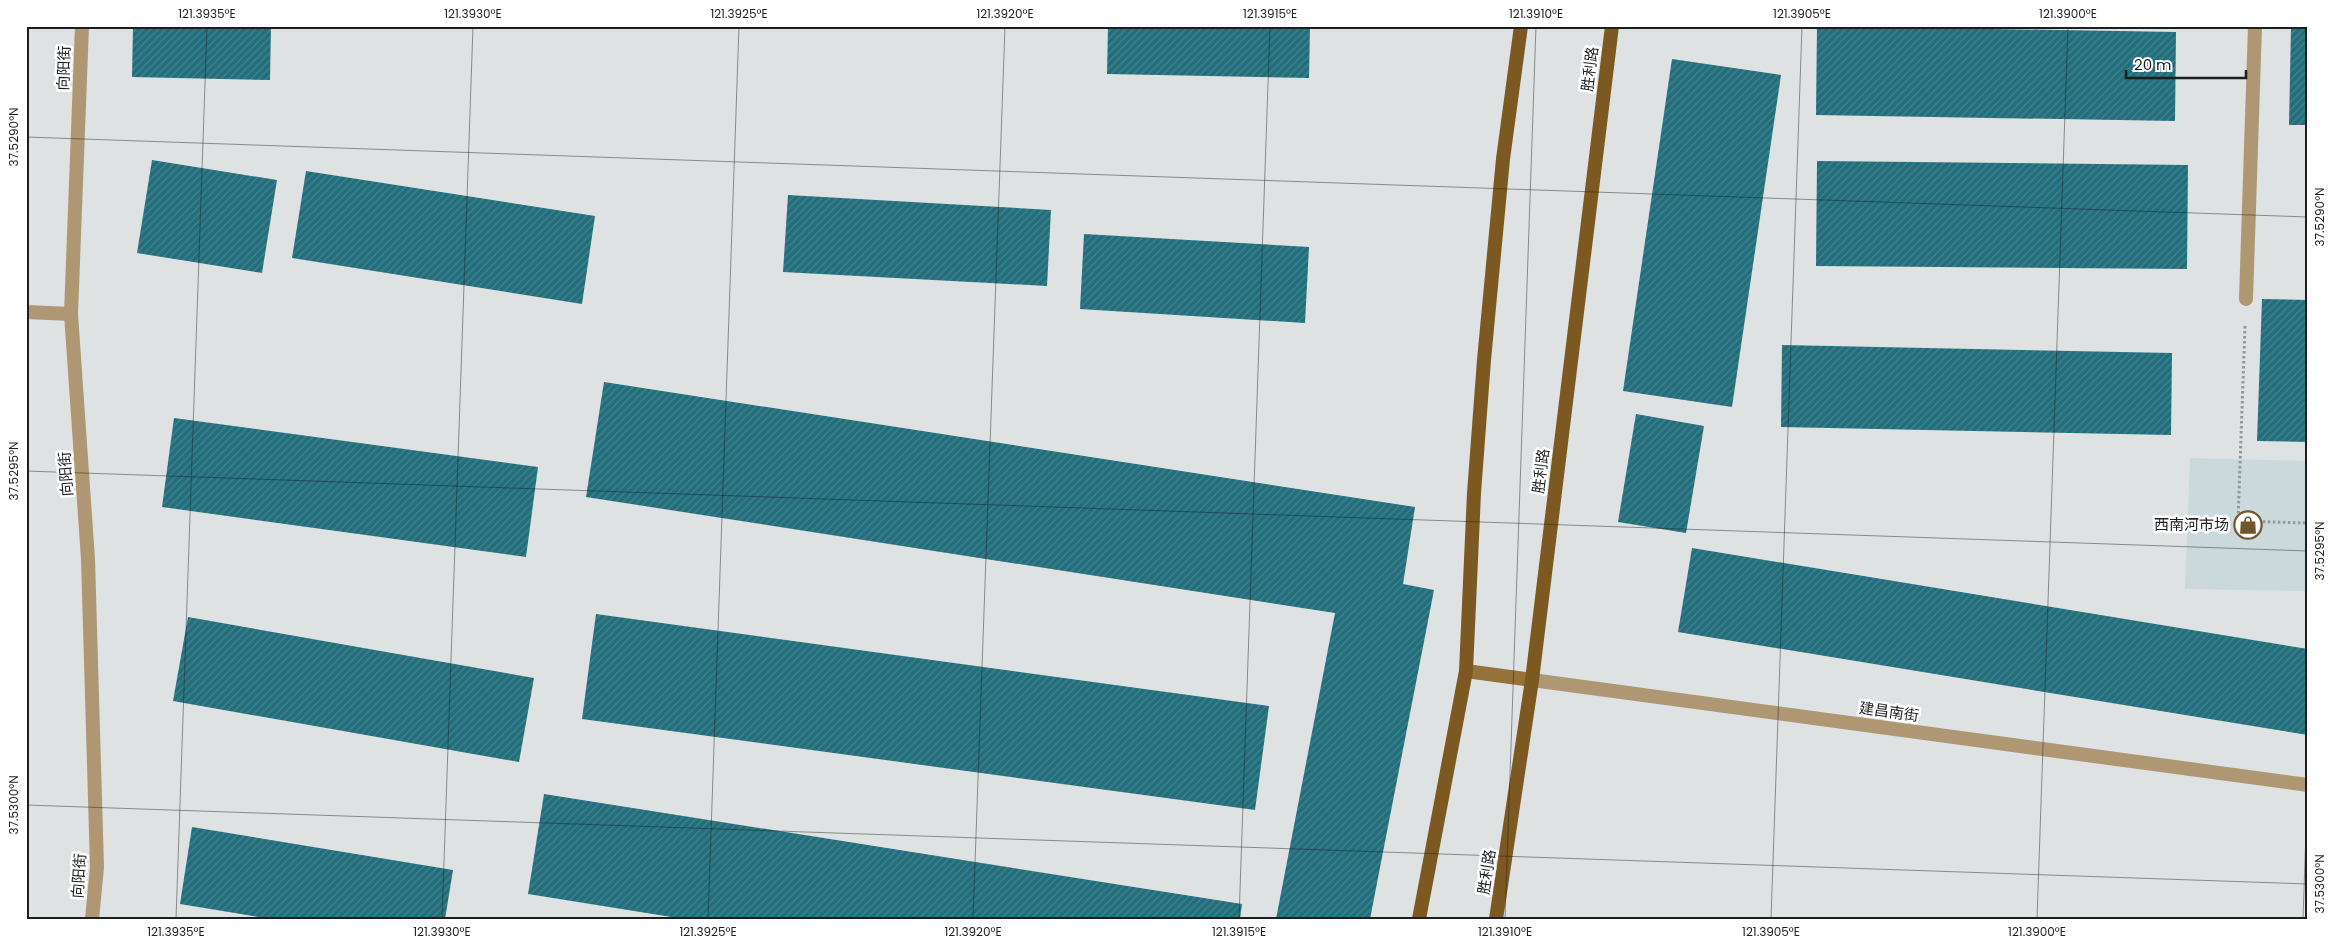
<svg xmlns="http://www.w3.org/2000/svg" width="2334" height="945" font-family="Poppins,'Noto Sans SC',sans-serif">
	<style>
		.built { fill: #ccd9dc }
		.building { fill: url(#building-hatch) }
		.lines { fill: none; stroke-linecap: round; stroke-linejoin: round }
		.path { stroke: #959798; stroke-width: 3; stroke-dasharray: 2.5 2.5; stroke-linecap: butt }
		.service { stroke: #af9773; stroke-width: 14 }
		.minor { stroke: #af9773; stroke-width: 14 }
		.tertiary { stroke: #af9773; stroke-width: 14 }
		.secondary { stroke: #95723a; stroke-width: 14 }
		.primary { stroke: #7b5920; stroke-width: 14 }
		.ticks { fill: none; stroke: #1d1e1f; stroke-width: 1; stroke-opacity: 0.45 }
		.labels { text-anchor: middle; stroke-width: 5; stroke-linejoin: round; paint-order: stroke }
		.street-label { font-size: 15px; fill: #1d1e1f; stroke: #fff }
		.poi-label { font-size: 15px; fill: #1d1e1f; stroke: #fff; text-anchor: end }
		.neatline { fill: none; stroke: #1d1e1f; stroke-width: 2 }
		.ticks-label { font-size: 12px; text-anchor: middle; fill: #1d1e1f }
	</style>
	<defs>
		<pattern id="building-hatch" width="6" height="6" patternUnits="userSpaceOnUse" patternTransform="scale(1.25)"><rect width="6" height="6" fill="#216e7c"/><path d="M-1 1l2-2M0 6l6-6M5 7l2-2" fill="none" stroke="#48828c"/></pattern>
	</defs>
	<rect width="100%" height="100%" fill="#dee2e3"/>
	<!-- built -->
	<path class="built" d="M 2190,458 L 2308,461 L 2308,591 L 2185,589 Z"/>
	<!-- building -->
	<path class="building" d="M 133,26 L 271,26 L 270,80 L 132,77 Z
		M 1108,26 L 1310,26 L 1309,78 L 1107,74 Z
		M 1817,26 L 2176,32 L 2175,121 L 1816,115 Z
		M 2291,26 L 2308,26 L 2308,125 L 2289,125 Z
		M 1672,59 L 1781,75 L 1732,407 L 1623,391 Z
		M 152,160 L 277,180 L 262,273 L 137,253 Z
		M 1817,161 L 2188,165 L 2187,269 L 1816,266 Z
		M 306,171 L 595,216 L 582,304 L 292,258 Z
		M 788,195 L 1051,210 L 1047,286 L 783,272 Z
		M 1084,234 L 1309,247 L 1305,323 L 1080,309 Z
		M 2262,299 L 2308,300 L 2308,442 L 2257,441 Z
		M 1782,345 L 2172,353 L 2171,435 L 1781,427 Z
		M 604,382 L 1415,507 L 1403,584 L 1434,590 L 1370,919 L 1276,919 L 1335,613 L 586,497 Z
		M 1636,414 L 1704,426 L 1686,533 L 1618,522 Z
		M 174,418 L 538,467 L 526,557 L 162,507 Z
		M 1692,548 L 2308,649 L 2308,735 L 1678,632 Z
		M 596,614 L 1269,706 L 1255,810 L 582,719 Z
		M 188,617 L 534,678 L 519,762 L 173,701 Z
		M 544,794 L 1242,904 L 1240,919 L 684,919 L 528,894 Z
		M 192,827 L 453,870 L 445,919 L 271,919 L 180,904 Z"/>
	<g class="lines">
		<!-- path -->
		<path class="path" d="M 2245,326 L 2238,521 L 2308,523"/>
		<!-- service -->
		<path class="service" d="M 2246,299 L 2255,26"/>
		<!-- minor -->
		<path class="minor" d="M 82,26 L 71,314 L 88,559 L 97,867 L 92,919
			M 26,312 L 71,314"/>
		<!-- tertiary -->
		<path class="tertiary" d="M 1532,680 L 2308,785"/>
		<!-- secondary -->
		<path class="secondary" d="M 1466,671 L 1532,680"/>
		<!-- primary -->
		<path class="primary" d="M 1419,919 L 1466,671 L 1474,493 L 1484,360 L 1503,159 L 1521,26
			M 1496,919 L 1532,680 L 1612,26"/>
	</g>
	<!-- ticks -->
	<path class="ticks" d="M 26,137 L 2308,217M 26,471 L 2308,551M 26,805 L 2308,884M 176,919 L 207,26M 442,919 L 473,26M 708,919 L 739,26M 973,919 L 1005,26M 1239,919 L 1270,26M 1505,919 L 1536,26M 1771,919 L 1802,26M 2037,919 L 2068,26M 2303,919 L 2308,773"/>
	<!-- icons -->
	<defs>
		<g id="shop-ring" transform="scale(1.4375)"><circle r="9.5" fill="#fff" stroke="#715528" stroke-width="1.5"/><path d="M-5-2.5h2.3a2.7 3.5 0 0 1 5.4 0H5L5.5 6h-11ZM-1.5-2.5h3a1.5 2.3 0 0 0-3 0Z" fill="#715528"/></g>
	</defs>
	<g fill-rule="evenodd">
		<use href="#shop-ring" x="2248" y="525"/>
	</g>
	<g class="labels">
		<!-- street labels -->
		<g class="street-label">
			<text transform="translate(64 68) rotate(-88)" y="5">向阳街</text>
			<text transform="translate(1590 69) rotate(-83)" y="5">胜利路</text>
			<text transform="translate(1541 471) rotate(-83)" y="5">胜利路</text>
			<text transform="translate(66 474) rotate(-94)" y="5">向阳街</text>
			<text transform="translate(1889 712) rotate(8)" y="5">建昌南街</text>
			<text transform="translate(1487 872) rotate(-81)" y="5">胜利路</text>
			<text transform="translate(79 876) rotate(-86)" y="5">向阳街</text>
		</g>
		<!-- poi labels -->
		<g class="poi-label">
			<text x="2229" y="530">西南河市场</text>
		</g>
	</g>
	<!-- border -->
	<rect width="2334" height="945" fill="none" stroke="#ffffff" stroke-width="55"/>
	<!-- scale -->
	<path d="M2126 70v8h120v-8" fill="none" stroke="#1d1e1f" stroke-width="2.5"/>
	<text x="2134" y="70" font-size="15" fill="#1d1e1f" stroke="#ffffff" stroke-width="4" paint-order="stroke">20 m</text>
	<rect x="28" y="28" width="2278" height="890" class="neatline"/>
	<g class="ticks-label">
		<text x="207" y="18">121.3935°E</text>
		<text x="473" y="18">121.3930°E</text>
		<text x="739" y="18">121.3925°E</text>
		<text x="1005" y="18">121.3920°E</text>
		<text x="1270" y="18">121.3915°E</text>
		<text x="1536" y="18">121.3910°E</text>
		<text x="1802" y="18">121.3905°E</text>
		<text x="2068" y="18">121.3900°E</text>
		<text transform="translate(14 137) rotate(-90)" y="4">37.5290°N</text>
		<text transform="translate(2320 217) rotate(-90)" y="4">37.5290°N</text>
		<text transform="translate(14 471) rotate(-90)" y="4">37.5295°N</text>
		<text transform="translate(2320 551) rotate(-90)" y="4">37.5295°N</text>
		<text transform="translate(14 805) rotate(-90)" y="4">37.5300°N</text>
		<text transform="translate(2320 884) rotate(-90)" y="4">37.5300°N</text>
		<text x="176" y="936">121.3935°E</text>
		<text x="442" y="936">121.3930°E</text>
		<text x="708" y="936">121.3925°E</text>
		<text x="973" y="936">121.3920°E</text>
		<text x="1239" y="936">121.3915°E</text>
		<text x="1505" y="936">121.3910°E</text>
		<text x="1771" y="936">121.3905°E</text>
		<text x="2037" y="936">121.3900°E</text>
	</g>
</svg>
